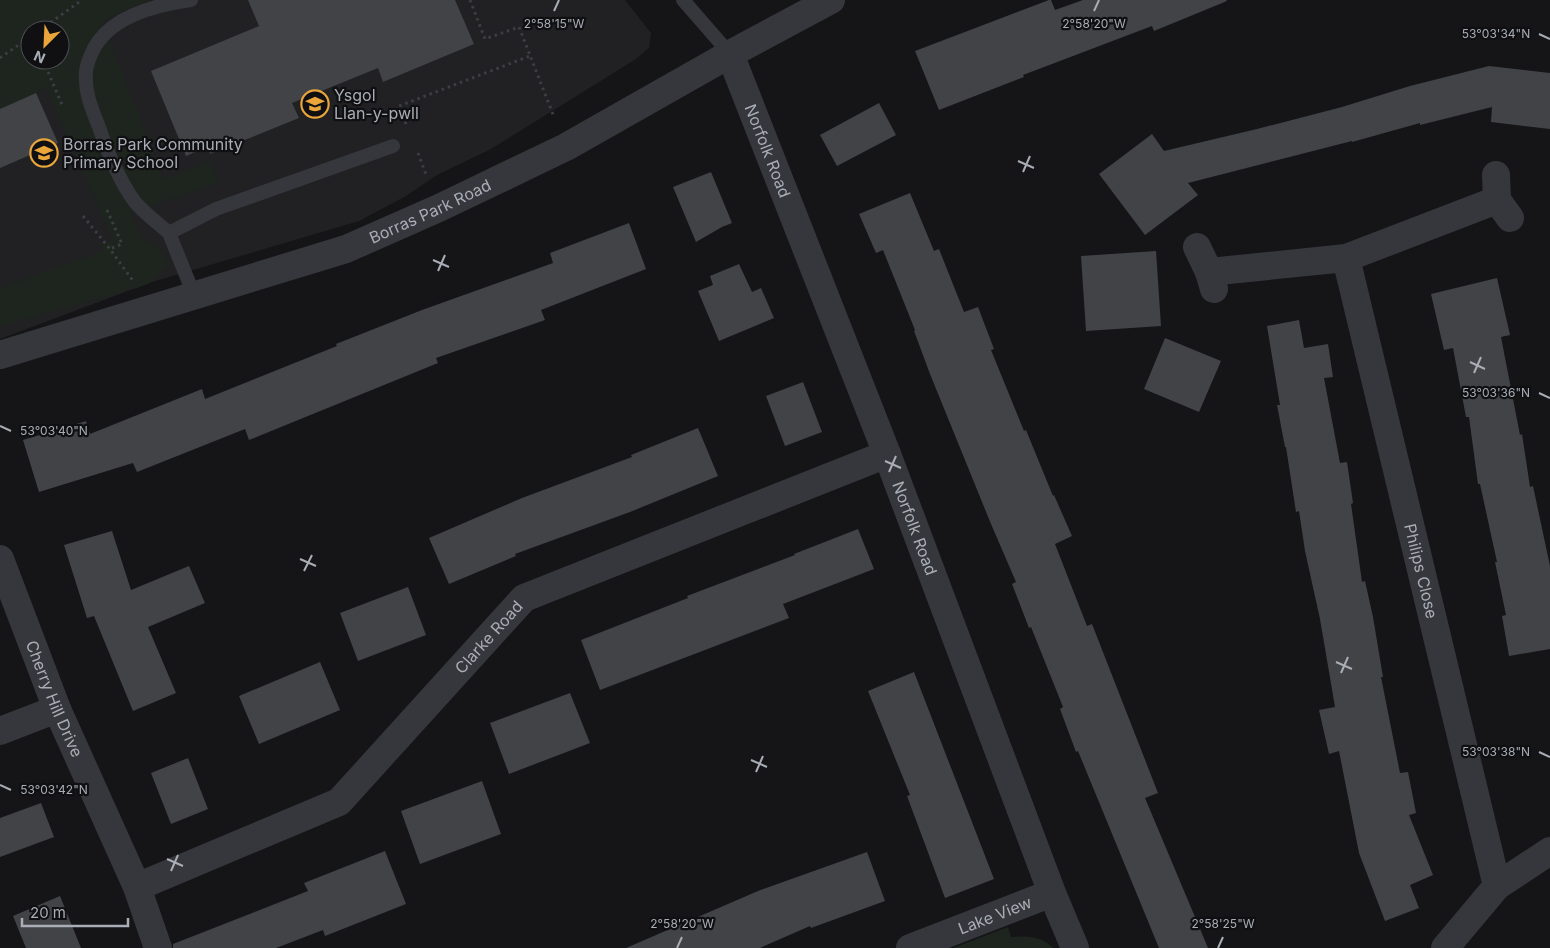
<svg xmlns="http://www.w3.org/2000/svg" width="1550" height="948" font-family="Inter,sans-serif">
	<style>
		.built { fill: #212124; fill-rule: evenodd }
		.green { fill: #1d251e; fill-rule: evenodd }
		.building { fill: #424347 }
		.lines { fill: none; stroke-linecap: round; stroke-linejoin: round }
		.path { stroke: #3c3e43; stroke-width: 3; stroke-dasharray: 2.5 4; stroke-linecap: butt }
		.service { stroke: #36373c; stroke-width: 14 }
		.minor { stroke: #36373c; stroke-width: 28 }
		.tertiary { stroke: #36373c; stroke-width: 28 }
		.ticks { fill: none; stroke: #a8adb6; stroke-width: 2 }
		.labels { text-anchor: middle; stroke-width: 4.5; stroke-linejoin: round; paint-order: stroke }
		.poi-label { font-size: 16px; fill: #a8adb6; stroke: #101012; text-anchor: start }
		.street-label { font-size: 16px; fill: #a8adb6; stroke: #101012 }
		.ticks-label { font-size: 12px; text-anchor: middle; fill: #a8adb6; stroke: #101012; stroke-width: 4.5; stroke-linejoin: round; paint-order: stroke }
	</style>
	<rect width="100%" height="100%" fill="#151517"/>
	<!-- built -->
	<path class="built" d="M 0,0 L 625,0 L 651,33 L 649,48 L 636,59 L 491,149 L 437,175 L 406,196 L 359,221 L 149,283 L 0,339 ZM 30,30 L 60,30 L 60,60 L 30,60 Z"/>
	<!-- green -->
	<path class="green" d="M 0,0 L 149,0 L 117,14 L 102,22 L 164,179 L 210,161 L 220,183 L 130,213 L 141,238 C 156,244 161,250 169,264 L 150,283 L 137,288 L 0,326 L 0,288 L 103,251 L 100,244 L 113,240 L 45,86 L 36,93 L 0,109 ZM 30,30 L 60,30 L 60,60 L 30,60 Z
		M 1008,927 L 1011,937 C 1026,936 1042,936 1053,948 L 953,948 Z"/>
	<!-- building -->
	<path class="building" d="M 248,0 L 455,0 L 474,44 L 383,82 L 378,68 L 292,103 L 299,118 L 210,154 L 207,147 L 186,156 L 151,71 L 259,26 Z
		M 1049,0 L 1051,0 L 1055,10 L 1083,0 L 1226,0 L 1227,1 L 1154,31 L 1152,26 L 1023,75 L 1024,77 L 939,110 L 915,51 Z
		M 1489,66 L 1550,73 L 1550,129 L 1491,122 L 1492,107 L 1420,125 L 1420,123 L 1352,142 L 1352,141 L 1188,183 L 1198,195 L 1145,235 L 1099,174 L 1152,134 L 1164,151 L 1257,129 L 1342,107 L 1410,86 Z
		M 36,93 L 58,143 L 0,168 L 0,109 Z
		M 879,103 L 896,135 L 837,166 L 820,135 Z
		M 711,172 L 732,223 L 722,227 L 696,242 L 673,187 Z
		M 910,193 L 934,251 L 939,249 L 964,312 L 978,307 L 994,349 L 991,350 L 1024,431 L 1026,430 L 1053,496 L 1054,495 L 1072,536 L 1055,544 L 1087,626 L 1092,624 L 1158,793 L 1145,798 L 1208,948 L 1159,948 L 1078,751 L 1076,752 L 1060,709 L 1063,707 L 1031,627 L 1029,628 L 1012,584 L 1016,582 L 991,524 L 930,374 L 914,331 L 915,330 L 883,250 L 876,253 L 859,214 Z
		M 629,223 L 646,269 L 541,310 L 545,320 L 436,358 L 438,363 L 249,440 L 245,429 L 137,472 L 133,463 L 39,492 L 23,440 L 86,421 L 90,434 L 202,389 L 205,399 L 337,346 L 336,344 L 422,310 L 553,263 L 550,253 Z
		M 1156,251 L 1161,326 L 1086,331 L 1081,256 Z
		M 739,264 L 752,292 L 761,288 L 774,318 L 719,341 L 698,291 L 713,285 L 710,276 Z
		M 1497,278 L 1510,335 L 1501,337 L 1520,435 L 1522,434 L 1530,487 L 1533,486 L 1550,566 L 1550,649 L 1509,656 L 1502,616 L 1506,615 L 1495,562 L 1497,562 L 1480,484 L 1478,484 L 1469,417 L 1466,417 L 1453,348 L 1444,350 L 1431,294 Z
		M 1299,320 L 1304,348 L 1328,344 L 1333,377 L 1324,378 L 1340,463 L 1347,462 L 1353,503 L 1351,504 L 1362,582 L 1365,581 L 1373,617 L 1383,677 L 1381,677 L 1400,773 L 1408,772 L 1416,813 L 1409,815 L 1433,875 L 1410,885 L 1419,908 L 1385,921 L 1359,853 L 1339,751 L 1329,754 L 1319,710 L 1335,707 L 1320,619 L 1305,551 L 1299,511 L 1296,512 L 1286,447 L 1285,447 L 1277,405 L 1280,405 L 1267,326 Z
		M 1165,338 L 1221,361 L 1199,412 L 1144,389 Z
		M 803,382 L 822,432 L 785,446 L 766,396 Z
		M 698,428 L 718,476 L 630,512 L 515,554 L 516,556 L 449,584 L 429,538 L 522,498 L 632,457 L 631,455 Z
		M 858,529 L 874,569 L 783,604 L 789,618 L 600,690 L 581,640 L 688,598 L 687,596 L 795,555 L 794,554 Z
		M 112,531 L 131,590 L 189,566 L 205,603 L 148,627 L 176,693 L 133,711 L 94,616 L 87,618 L 64,545 Z
		M 408,587 L 426,635 L 358,661 L 340,613 Z
		M 320,662 L 340,710 L 259,744 L 239,696 Z
		M 914,672 L 994,879 L 945,898 L 907,796 L 910,795 L 868,691 Z
		M 570,693 L 590,743 L 509,774 L 490,723 Z
		M 188,758 L 208,809 L 171,824 L 151,773 Z
		M 482,781 L 501,834 L 420,864 L 401,811 Z
		M 41,803 L 54,837 L 0,857 L 0,818 Z
		M 385,851 L 406,904 L 325,936 L 323,930 L 276,948 L 173,948 L 173,944 L 308,891 L 304,883 Z
		M 867,852 L 885,901 L 811,928 L 810,926 L 760,948 L 626,948 L 758,891 Z
		M 60,896 L 81,948 L 26,948 L 13,916 Z"/>
	<g class="lines">
		<!-- path -->
		<path class="path" d="M 470,0 L 485,39 L 519,27 L 554,117
			M 40,30 L 82,0
			M 0,58 L 30,37
			M 43,60 L 62,105
			M 406,124 L 399,106 L 530,56
			M 418,153 L 427,177
			M 107,210 L 122,244 L 110,249
			M 83,216 L 110,249 L 133,281"/>
		<!-- service -->
		<path class="service" d="M 683,0 L 730,54
			M 169,233 C 158,223 145,214 135,202 C 121,184 106,149 99,127 C 93,112 86,96 86,80 C 85,72 87,64 90,57 C 104,18 154,5 191,0
			M 194,295 L 169,233 L 216,209 L 393,146"/>
		<!-- minor -->
		<g class="minor">
			<path id="s1" d="M 730,54 L 887,454 L 1052,893 L 1075,948"/>
			<path d="M 1496,175 L 1497,200 L 1510,218"/>
			<path d="M 1197,247 L 1209,272 L 1214,289"/>
			<path id="s2" d="M 1346,258 L 1497,886"/>
			<path d="M 1209,272 L 1346,258 L 1497,200"/>
			<path id="s3" d="M 0,559 L 57,709 L 137,887 L 158,948"/>
			<path d="M 0,731 L 57,709"/>
			<path id="s4" d="M 137,887 L 339,802 L 524,598 L 887,454"/>
			<path id="s5" d="M 910,948 L 1052,893"/>
			<path d="M 1445,948 L 1497,886 L 1550,851"/>
		</g>
		<!-- tertiary -->
		<path class="tertiary" id="s6" d="M 0,355 L 346,249 L 439,208 L 566,147 L 730,54 L 831,0"/>
	</g>
	<!-- ticks -->
	<path class="ticks" d="M 554,11 L 559,0M 1094,11 L 1099,0M 1539,34 L 1550,39M 1018,161 L 1034,168M 1023,172 L 1030,156M 433,260 L 449,267M 438,271 L 445,255M 1470,362 L 1485,369M 1474,373 L 1481,357M 1539,393 L 1550,398M 0,426 L 11,431M 885,461 L 901,468M 889,472 L 896,456M 300,559 L 316,566M 304,571 L 312,555M 1336,662 L 1352,669M 1341,673 L 1348,657M 1539,752 L 1550,757M 751,760 L 767,767M 756,772 L 763,756M 0,785 L 11,790M 167,859 L 183,866M 171,871 L 178,855M 677,948 L 682,937M 1218,948 L 1223,937"/>
	<!-- icons -->
	<defs>
		<g id="school-ring" transform="scale(1.4375)"><circle r="9.5" fill="#101012" stroke="#eaa63a" stroke-width="1.5"/><path d="M0-5L7-2L0 1L-7-2ZM-4 1L0 2.5L4 1V4Q0 6-4 4Z" fill="#eaa63a"/></g>
	</defs>
	<g fill-rule="evenodd">
		<use href="#school-ring" x="315" y="104"/>
		<use href="#school-ring" x="44" y="153"/>
	</g>
	<g class="labels">
		<!-- poi labels -->
		<g class="poi-label">
			<text x="334" y="101">Ysgol<tspan x="334" dy="18">Llan-y-pwll</tspan></text>
			<text x="63" y="150">Borras Park Community<tspan x="63" dy="18">Primary School</tspan></text>
		</g>
		<!-- street labels -->
		<g class="street-label">
			<text dy="6" stroke="none"><textPath href="#s1" startOffset="104">Norfolk Road</textPath></text>
			<text dy="6" stroke="none"><textPath href="#s6" startOffset="454">Borras Park Road</textPath></text>
			<text dy="6" stroke="none"><textPath href="#s1" startOffset="509">Norfolk Road</textPath></text>
			<text dy="6" stroke="none"><textPath href="#s2" startOffset="322">Philips Close</textPath></text>
			<text dy="6" stroke="none"><textPath href="#s4" startOffset="442">Clarke Road</textPath></text>
			<text dy="6" stroke="none"><textPath href="#s3" startOffset="150">Cherry Hill Drive</textPath></text>
			<text dy="6" stroke="none"><textPath href="#s5" startOffset="91">Lake View</textPath></text>
		</g>
	</g>
	<g class="ticks-label">
		<text x="554" y="28">2°58'15"W</text>
		<text x="1094" y="28">2°58'20"W</text>
		<text x="1496" y="38">53°03'34"N</text>
		<text x="1496" y="397">53°03'36"N</text>
		<text x="54" y="435">53°03'40"N</text>
		<text x="1496" y="756">53°03'38"N</text>
		<text x="54" y="794">53°03'42"N</text>
		<text x="682" y="928">2°58'20"W</text>
		<text x="1223" y="928">2°58'25"W</text>
	</g>
	<!-- north arrow -->
	<g transform="translate(45 45) rotate(204)"><circle r="24" fill="#101012" stroke="#4d4f54"/>
	<path d="M0-4L9 19L0 12L-9 19Z" fill="#eaa63a"/>
	<text y="-8" font-size="14" font-weight="bold" text-anchor="middle" fill="#a8adb6">N</text>
	</g>
	<!-- scale -->
	<path d="M22 918v8h106v-8" fill="none" stroke="#a8adb6" stroke-width="2.5"/>
	<text x="30" y="918" font-size="15" fill="#a8adb6" stroke="#101012" stroke-width="4" paint-order="stroke">20 m</text>
</svg>
